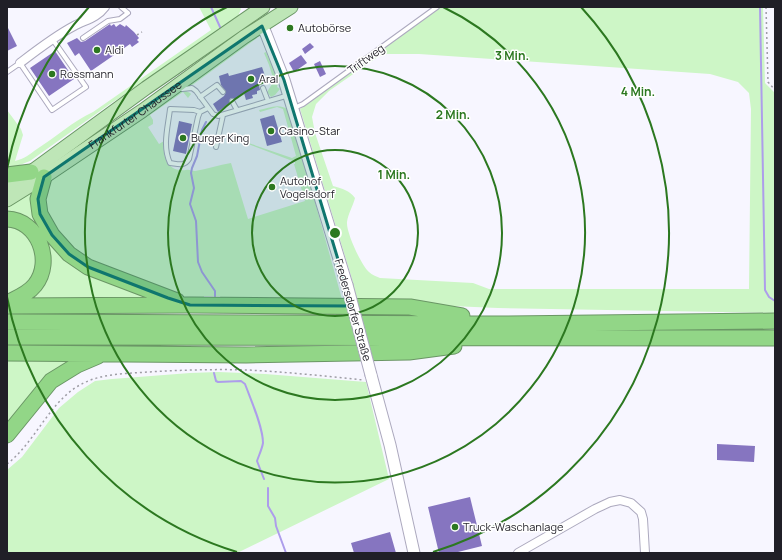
<svg xmlns="http://www.w3.org/2000/svg" width="782" height="560" font-family="Manrope,sans-serif">
	<style>
		.green { fill: #cdf6c6; fill-rule: evenodd }
		.lines { fill: none; stroke-linecap: round; stroke-linejoin: round }
		.stream { stroke: #ad9deb; stroke-width: 2 }
		.building { fill: #8675c0 }
		.lane-casing { stroke: #aca9be; stroke-width: 6 }
		.street-casing { stroke: #aca9be; stroke-width: 10 }
		.secondary-casing { stroke: #aca9be; stroke-width: 13 }
		.primary-casing { stroke: #6a9665; stroke-width: 15 }
		.highway-casing { stroke: #6a9665; stroke-width: 17 }
		.path { stroke: #9e9da5; stroke-width: 1.5; stroke-dasharray: 2 3; stroke-linecap: butt }
		.lane { stroke: #fff; stroke-width: 4 }
		.street { stroke: #fff; stroke-width: 8 }
		.secondary { stroke: #fff; stroke-width: 11 }
		.primary { stroke: #bee6b7; stroke-width: 13 }
		.highway { stroke: #92d687; stroke-width: 15 }
		.secondary-bridge-casing { stroke: #aca9be; stroke-width: 13; stroke-linecap: butt }
		.secondary-bridge { stroke: #fff; stroke-width: 11 }
		.marked { fill: #0f766e; fill-opacity: 0.2; stroke: #0f766e; stroke-width: 3; stroke-linejoin: round }
		.ring { fill: none; stroke: #2c7820; stroke-width: 2 }
		.poi-dot { fill: #2c7820; stroke: #fff; stroke-width: 1.5 }
		.labels { text-anchor: middle; stroke-width: 3; stroke-linejoin: round; paint-order: stroke }
		.poi-label { font-size: 11px; fill: #201f27; stroke: #fff; text-anchor: start }
		.street-label { font-size: 11px; fill: #201f27; stroke: #fff }
		.centre { fill: #2c7820; stroke: #fff; stroke-width: 2 }
		.ring-label { font-size: 12px; text-anchor: middle; font-weight: bold; fill: #2c7820; stroke: #fff; stroke-width: 3; stroke-linejoin: round; paint-order: stroke }
	</style>
	<rect width="100%" height="100%" fill="#f7f6ff"/>
	<!-- green -->
	<path class="green" d="M 199,7 L 240,7 L 241,9 L 237,19 L 155,75 L 110,104 L 30,161 L 7,170 L 7,110 L 21,129 L 23,135 L 15,161 C 24,159 30,154 37,149 C 56,137 73,121 93,112 L 211,30 Z
		M 439,7 L 763,7 L 765,83 L 775,93 L 775,313 L 498,308 L 357,302 L 352,279 L 300,109 ZM 387,54 L 419,54 L 710,74 L 738,82 L 749,93 L 751,109 L 749,289 L 489,289 L 473,283 L 380,278 C 376,276 372,275 369,272 C 361,265 346,232 347,222 C 348,214 353,206 355,198 C 349,190 343,189 333,186 L 315,133 L 312,117 L 316,104 L 329,91 L 379,56 Z
		M 255,37 L 257,38 L 191,86 L 182,86 Z
		M 266,52 C 270,64 281,75 277,87 L 280,89 L 275,95 L 271,97 L 267,92 L 274,81 L 269,65 L 264,53 Z
		M 181,91 L 186,91 L 190,93 L 191,94 L 188,98 L 183,92 L 150,115 L 153,120 L 153,124 L 148,127 L 159,144 L 164,141 C 162,158 168,172 186,170 C 189,169 192,171 195,171 C 207,169 219,165 231,163 L 248,219 L 305,201 L 294,164 L 295,164 L 295,162 L 235,139 L 234,138 L 292,158 L 296,156 L 283,109 L 277,107 L 260,112 L 259,110 C 268,108 279,103 287,109 L 307,173 L 343,303 L 228,297 L 221,299 L 220,296 L 204,296 L 204,299 L 181,298 L 93,265 L 65,246 L 44,206 L 50,179 L 138,116 L 142,120 L 142,117 Z
		M 33,189 L 48,238 L 170,303 L 18,303 L 47,252 L 7,215 L 7,207 Z
		M 7,223 L 11,223 L 37,242 L 37,275 L 7,299 Z
		M 7,355 L 87,356 L 7,430 Z
		M 218,372 L 265,374 L 366,382 L 389,479 L 237,553 L 7,553 L 7,470 L 22,457 L 59,408 L 78,392 L 95,381 L 112,379 L 190,373 Z"/>
	<g class="lines">
		<!-- stream -->
		<path class="stream" d="M 211,7 L 220,27
			M 760,7 L 765,290 L 769,297 L 775,301
			M 206,122 L 202,130 L 197,156 L 192,168 L 191,173 L 194,188 L 190,204 L 196,221 L 198,262 L 202,272 L 215,291 L 215,296
			M 214,373 L 216,381 L 218,382 L 241,381 L 245,384 C 251,400 263,427 263,443 C 262,449 259,455 257,461 L 264,479
			M 268,488 L 268,506 L 275,518 L 276,526 L 286,553"/>
	</g>
	<!-- building -->
	<path class="building" d="M 110,24 L 111,26 L 114,24 L 116,27 L 120,24 L 125,27 L 126,25 L 134,32 L 139,38 L 137,40 L 139,42 L 132,47 L 130,44 L 91,71 L 79,53 L 75,56 L 67,43 L 77,38 L 81,42 L 85,41 Z
		M 7,26 L 17,46 L 7,51 Z
		M 310,43 L 314,47 L 305,54 L 302,49 Z
		M 55,51 L 74,79 L 49,96 L 30,68 Z
		M 301,55 L 307,63 L 294,72 L 289,63 Z
		M 320,61 L 326,74 L 320,77 L 314,64 Z
		M 262,67 L 267,82 L 259,85 L 260,90 L 257,91 L 257,94 L 252,95 L 253,98 L 246,100 L 244,93 L 235,99 L 231,98 L 229,101 L 229,103 L 218,112 L 213,104 L 224,96 L 226,92 L 221,85 L 219,76 L 228,73 L 229,76 Z
		M 274,115 L 282,142 L 267,146 L 260,119 Z
		M 179,121 L 192,124 L 186,154 L 173,151 Z
		M 717,444 L 755,446 L 754,462 L 717,460 Z
		M 470,497 L 482,546 L 454,553 L 439,553 L 428,507 Z
		M 390,532 L 396,553 L 354,553 L 351,543 Z"/>
	<g class="lines">
		<!-- lane casing -->
		<g class="lane-casing">
			<path id="lane" d="M 121,7 L 128,13
				M 83,38 L 108,21 L 120,19 L 128,13
				M 7,72 L 20,63 L 52,110 L 86,87 L 53,40
				M 263,88 L 268,101
				M 182,89 L 192,88 L 196,91 L 213,114 L 218,116 L 289,95
				M 200,97 L 217,85 L 223,92
				M 232,101 L 237,110
				M 294,108 L 303,104 L 437,7
				M 200,112 L 198,117 L 189,159 C 184,167 178,164 170,163 C 162,146 168,127 170,109 L 194,110 L 200,112 L 208,108
				M 216,147 L 223,115"/>
		</g>
		<!-- street casing -->
		<g class="street-casing">
			<path id="street" d="M 84,21 L 95,7
				M 20,63 C 37,50 55,36 74,26 C 85,20 97,18 105,7
				M 518,553 L 595,509 L 610,502 L 620,500 L 631,503 L 641,512 L 643,519 L 645,553"/>
		</g>
		<!-- secondary casing -->
		<g class="secondary-casing">
			<path id="secondary" d="M 262,26 L 266,34 L 284,80 L 347,285
				M 371,375 L 390,445 L 414,553"/>
		</g>
		<!-- primary casing -->
		<g class="primary-casing">
			<g id="primary">
				<path d="M 7,188 L 31,172 L 146,88 L 263,7"/>
				<path id="s1" d="M 7,200 L 44,177 L 142,111 L 244,37 L 291,7"/>
			</g>
		</g>
		<!-- highway casing -->
		<g class="highway-casing">
			<path id="highway" d="M 7,175 L 31,172
				M 44,177 L 38,199 L 40,214 L 52,235 L 69,254 L 88,267 L 177,301
				M 7,219 C 38,220 54,261 35,285 C 28,294 17,298 7,303
				M 7,306 L 190,305 L 410,307 L 462,316
				M 7,322 L 504,324 L 775,321
				M 7,337 L 775,338
				M 7,353 L 246,355 L 409,352 L 454,346
				M 7,435 L 51,381 L 77,365 L 98,356"/>
		</g>
		<!-- path -->
		<path class="path" d="M 766,7 L 768,82 L 775,90
			M 137,35 L 142,32
			M 7,464 C 34,443 48,406 75,388 C 97,373 123,374 148,372 C 181,370 215,369 248,370 C 286,372 325,376 363,380"/>
		<!-- lane -->
		<use href="#lane" class="lane"/>
		<!-- street -->
		<use href="#street" class="street"/>
		<!-- secondary -->
		<use href="#secondary" class="secondary"/>
		<!-- primary -->
		<use href="#primary" class="primary"/>
		<!-- highway -->
		<use href="#highway" class="highway"/>
		<!-- secondary-bridge casing -->
		<g class="secondary-bridge-casing">
			<path id="secondary-bridge" d="M 347,285 L 371,375"/>
		</g>
		<!-- secondary-bridge -->
		<use href="#secondary-bridge" class="secondary-bridge"/>
	</g>
	<!-- marked area -->
	<path class="marked" d="M 262,26 L 284,80 L 352,306 L 190,305 L 168,298 L 88,267 L 69,254 L 52,235 L 40,214 L 38,199 L 44,177 Z"/>
	<!-- distance rings -->
	<g class="ring">
		<circle cx="335" cy="233" r="83"/>
		<circle cx="335" cy="233" r="167"/>
		<path d="M443 7A250 250 0 1 1 227 7"/>
		<path d="M237 552A334 334 0 0 1 7 297M7 169A334 334 0 0 1 89 7M581 7A334 334 0 0 1 433 552"/>
	</g>
	<!-- markers -->
	<g class="poi-dot">
		<circle cx="290" cy="28" r="4"/>
		<circle cx="97" cy="50" r="4"/>
		<circle cx="52" cy="74" r="4"/>
		<circle cx="251" cy="79" r="4"/>
		<circle cx="271" cy="131" r="4"/>
		<circle cx="183" cy="138" r="4"/>
		<circle cx="272" cy="187" r="4"/>
		<circle cx="455" cy="527" r="4"/>
	</g>
	<g class="labels">
		<!-- poi labels -->
		<g class="poi-label">
			<text x="298" y="32">Autobörse</text>
			<text x="105" y="54">Aldi</text>
			<text x="60" y="78">Rossmann</text>
			<text x="259" y="83">Aral</text>
			<text x="279" y="135">Casino-Star</text>
			<text x="191" y="142">Burger King</text>
			<text x="280" y="185">Autohof<tspan x="280" dy="13">Vogelsdorf</tspan></text>
			<text x="463" y="531">Truck-Waschanlage</text>
		</g>
		<!-- street labels -->
		<g class="street-label">
			<text transform="translate(366 59) rotate(-36)" y="4">Triftweg</text>
			<text dy="4" stroke="none"><textPath href="#s1" startOffset="154">Frankfurter Chaussee</textPath></text>
			<text transform="translate(353 310) rotate(74)" y="4">Fredersdorfer Straße</text>
		</g>
	</g>
	<circle cx="335" cy="233" r="6" class="centre"/>
	<g class="ring-label">
		<text x="512" y="60">3 Min.</text>
		<text x="638" y="96">4 Min.</text>
		<text x="453" y="119">2 Min.</text>
		<text x="394" y="179">1 Min.</text>
	</g>
	<!-- border -->
	<rect width="782" height="560" fill="none" stroke="#201f27" stroke-width="16"/>
</svg>
